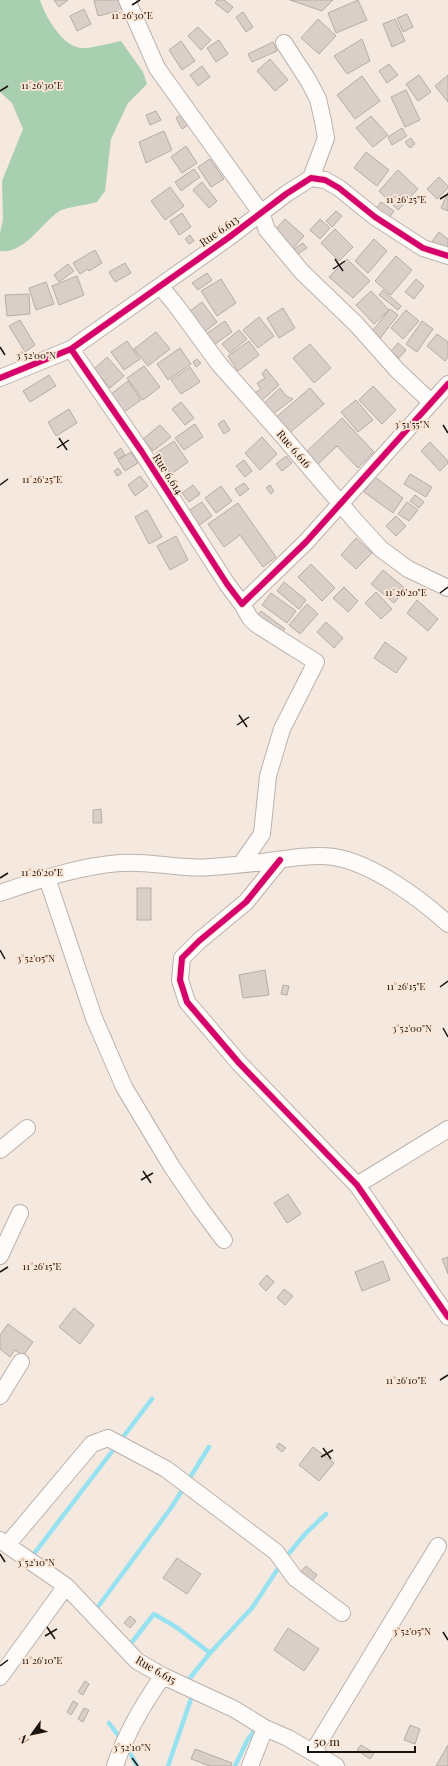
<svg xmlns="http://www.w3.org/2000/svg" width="448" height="1766" font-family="'Playfair Display',serif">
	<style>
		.forest { fill: #a8cfaf }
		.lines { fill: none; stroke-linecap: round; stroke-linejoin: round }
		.stream { stroke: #96e2f1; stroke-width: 4.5 }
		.building { fill: #d9cfc8; stroke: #b6ada6 }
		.street-casing { stroke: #bcb2ab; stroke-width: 18 }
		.street { stroke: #fefcfa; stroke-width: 16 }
		.cycleway-casing { stroke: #fde7d7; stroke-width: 8 }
		.cycleway { stroke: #d6006c; stroke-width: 6 }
		.ticks { fill: none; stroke: #1b130e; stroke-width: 1.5 }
		.labels { text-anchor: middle; stroke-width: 3.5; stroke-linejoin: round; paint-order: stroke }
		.street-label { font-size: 11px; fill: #1b130e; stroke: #fde7d7 }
		.ticks-label { font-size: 10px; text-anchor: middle; fill: #1b130e; stroke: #fde7d7; stroke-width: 3.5; stroke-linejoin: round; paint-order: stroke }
	</style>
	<rect width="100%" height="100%" fill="#f5e8df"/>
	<!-- forest -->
	<path class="forest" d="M 0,0 L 40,0 C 45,16 62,46 81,48 C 89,49 111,43 121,41 L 143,72 L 147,84 L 128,103 L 111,139 L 105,191 L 97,202 C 87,205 65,207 58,212 C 40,225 24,254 0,251 L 0,233 L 3,220 L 2,181 L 23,129 L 12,103 L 0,92 Z"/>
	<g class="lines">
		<!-- stream -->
		<path class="stream" d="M 285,1558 L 306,1533 L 326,1514
			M 30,1559 L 152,1399
			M 94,1612 L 171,1508 L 209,1447
			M 128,1647 L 154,1614 L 176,1627 L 210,1653
			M 186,1683 L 210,1653 L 252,1608 L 281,1564
			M 109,1723 L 121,1739
			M 127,1747 L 137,1766
			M 168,1766 L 192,1696
			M 235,1766 L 247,1741 L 256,1728"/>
	</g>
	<!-- building -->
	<path class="building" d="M 54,0 L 68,0 L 59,7 Z
		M 94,0 L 121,0 L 123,10 L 98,16 Z
		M 217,0 L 224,0 L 233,7 L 228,13 L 215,3 Z
		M 290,0 L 333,0 L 322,11 Z
		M 358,0 L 367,20 L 336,33 L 328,13 Z
		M 84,9 L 91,24 L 77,31 L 70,16 Z
		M 243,12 L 253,27 L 246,32 L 236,17 Z
		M 407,14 L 413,27 L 403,32 L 397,18 Z
		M 318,19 L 336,36 L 319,54 L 301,38 Z
		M 395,19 L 405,41 L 392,47 L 383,24 Z
		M 198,27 L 211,40 L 201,50 L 188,36 Z
		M 362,39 L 370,61 L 347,74 L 334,56 Z
		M 219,40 L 228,54 L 216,62 L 207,48 Z
		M 181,41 L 195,61 L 182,70 L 169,50 Z
		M 273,42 L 277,51 L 252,62 L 248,54 Z
		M 270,59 L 288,80 L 275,91 L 257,71 Z
		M 389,64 L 398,75 L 387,83 L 379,71 Z
		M 202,66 L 210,77 L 198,86 L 190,75 Z
		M 419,75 L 431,92 L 418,101 L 406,84 Z
		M 448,75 L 448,102 L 435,86 Z
		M 362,76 L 380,101 L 355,119 L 337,95 Z
		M 406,90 L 420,120 L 405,127 L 391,97 Z
		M 156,111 L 161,120 L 150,125 L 146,115 Z
		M 187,111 L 193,122 L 182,129 L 176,118 Z
		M 371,116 L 388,135 L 373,147 L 356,128 Z
		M 402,128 L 407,136 L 392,145 L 388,137 Z
		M 164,131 L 172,150 L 146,163 L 139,142 Z
		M 411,138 L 415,144 L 410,148 L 405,142 Z
		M 186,146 L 197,163 L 182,173 L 171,157 Z
		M 366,152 L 389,170 L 377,186 L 354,168 Z
		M 210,159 L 224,179 L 211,187 L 198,167 Z
		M 194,169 L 200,177 L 181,191 L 175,182 Z
		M 398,170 L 418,189 L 398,210 L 379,191 Z
		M 439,177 L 448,186 L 448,188 L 437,199 L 427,189 Z
		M 202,182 L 217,201 L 209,208 L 193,190 Z
		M 170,187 L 184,206 L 165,220 L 151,201 Z
		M 448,192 L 448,211 L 441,208 Z
		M 381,202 L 394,211 L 389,218 L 376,209 Z
		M 336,211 L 342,216 L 332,227 L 326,221 Z
		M 182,213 L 191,227 L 179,235 L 170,221 Z
		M 285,219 L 304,236 L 293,248 L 274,231 Z
		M 320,219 L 330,228 L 320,239 L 310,230 Z
		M 335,229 L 353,247 L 339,261 L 321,243 Z
		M 439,232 L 448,239 L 448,252 L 431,243 Z
		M 190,235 L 194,241 L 189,244 L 185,239 Z
		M 374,239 L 387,251 L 368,273 L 355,261 Z
		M 303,243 L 307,248 L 295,256 L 292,250 Z
		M 95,250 L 102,263 L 89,271 L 88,269 L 80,274 L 73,263 Z
		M 396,256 L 412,270 L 391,295 L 375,281 Z
		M 347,259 L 370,281 L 353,298 L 329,277 Z
		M 125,263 L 131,273 L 115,282 L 109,272 Z
		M 68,264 L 74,271 L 59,282 L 54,275 Z
		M 207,273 L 212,280 L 198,290 L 192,283 Z
		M 77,276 L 84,295 L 59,305 L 52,286 Z
		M 221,279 L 236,303 L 217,316 L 201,291 Z
		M 416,279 L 424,286 L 414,299 L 405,292 Z
		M 46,282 L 54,304 L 36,310 L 29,288 Z
		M 383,290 L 401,306 L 398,310 L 379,295 Z
		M 371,291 L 389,310 L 374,324 L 356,305 Z
		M 29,294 L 30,314 L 7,316 L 5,295 Z
		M 202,302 L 217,322 L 202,334 L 186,314 Z
		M 283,308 L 295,328 L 279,338 L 267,318 Z
		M 390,309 L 398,315 L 378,341 L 370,334 Z
		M 406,310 L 419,321 L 403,339 L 391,328 Z
		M 259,317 L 274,336 L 258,348 L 243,330 Z
		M 20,320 L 35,345 L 25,352 L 9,326 Z
		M 225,321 L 232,332 L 211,347 L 203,336 Z
		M 422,321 L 433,329 L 417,352 L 406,344 Z
		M 239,330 L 247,339 L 230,353 L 222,344 Z
		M 156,332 L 170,349 L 148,366 L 134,349 Z
		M 437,334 L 448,342 L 448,357 L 445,361 L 427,346 Z
		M 127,341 L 140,359 L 124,370 L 111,352 Z
		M 249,341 L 259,355 L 238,371 L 228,356 Z
		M 398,343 L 406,350 L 399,358 L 391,351 Z
		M 310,344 L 331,368 L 314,383 L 293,358 Z
		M 180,348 L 191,364 L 168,380 L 157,364 Z
		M 107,357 L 124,376 L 110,388 L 94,369 Z
		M 197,359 L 201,363 L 196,367 L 193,362 Z
		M 144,366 L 160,387 L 143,400 L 127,378 Z
		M 190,367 L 200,382 L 181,394 L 171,380 Z
		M 266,369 L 279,385 L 260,402 L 253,394 L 261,389 L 257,383 L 265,378 L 262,374 Z
		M 49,375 L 56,386 L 30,402 L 23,391 Z
		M 128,381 L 141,400 L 124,412 L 111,394 Z
		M 373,386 L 396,410 L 382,424 L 359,400 Z
		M 280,388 L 286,396 L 293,399 L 270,416 L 261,406 Z
		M 310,388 L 324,404 L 287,435 L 274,419 Z
		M 356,400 L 373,420 L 358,432 L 341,412 Z
		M 181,402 L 194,418 L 185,425 L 172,409 Z
		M 69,409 L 77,423 L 56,436 L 48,422 Z
		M 342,418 L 374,452 L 358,468 L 337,446 L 315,467 L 303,455 Z
		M 224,420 L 230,430 L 224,434 L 218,424 Z
		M 195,424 L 203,437 L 184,450 L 175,438 Z
		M 160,425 L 171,437 L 153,451 L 143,439 Z
		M 262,437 L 277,454 L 260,470 L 245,453 Z
		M 174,441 L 188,462 L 171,474 L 156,453 Z
		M 430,442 L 448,461 L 448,463 L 440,471 L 421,451 Z
		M 121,448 L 125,455 L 118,459 L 114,453 Z
		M 131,452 L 138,463 L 125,471 L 118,460 Z
		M 286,456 L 292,463 L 282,471 L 276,464 Z
		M 244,460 L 252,471 L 245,477 L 236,466 Z
		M 118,468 L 122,473 L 117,476 L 114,471 Z
		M 410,474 L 432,487 L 426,497 L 404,484 Z
		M 140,476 L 148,486 L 135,496 L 128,485 Z
		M 375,477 L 403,498 L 393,513 L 364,492 Z
		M 244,483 L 249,489 L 240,496 L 235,489 Z
		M 193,485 L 200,494 L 189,502 L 182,493 Z
		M 270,485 L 274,491 L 271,494 L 266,488 Z
		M 221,486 L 232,501 L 216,513 L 205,498 Z
		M 415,495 L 424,502 L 419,508 L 410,501 Z
		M 202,502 L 212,516 L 198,526 L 188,511 Z
		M 407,502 L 418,510 L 409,521 L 398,514 Z
		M 238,503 L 276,557 L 263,567 L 240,535 L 224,547 L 208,524 Z
		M 147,510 L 162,537 L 149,544 L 135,517 Z
		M 396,516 L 406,526 L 396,536 L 386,526 Z
		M 176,536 L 188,560 L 170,570 L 157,546 Z
		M 356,538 L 372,553 L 356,569 L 341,555 Z
		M 311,564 L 335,588 L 322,601 L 298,577 Z
		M 383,570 L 406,589 L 394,603 L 371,584 Z
		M 284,582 L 306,600 L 299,609 L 277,591 Z
		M 344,587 L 358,601 L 348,612 L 333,598 Z
		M 376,592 L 392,609 L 381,619 L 365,603 Z
		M 271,593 L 296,611 L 287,623 L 262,605 Z
		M 417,600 L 438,619 L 428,631 L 407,613 Z
		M 307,604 L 318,614 L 300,634 L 289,625 Z
		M 261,611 L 285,629 L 279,636 L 255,618 Z
		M 326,622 L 343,638 L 334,648 L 317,632 Z
		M 385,642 L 407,658 L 396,673 L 374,658 Z
		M 101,809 L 102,823 L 93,823 L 93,810 Z
		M 137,888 L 151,888 L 151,920 L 137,920 Z
		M 265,970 L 269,995 L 243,998 L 239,975 Z
		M 283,985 L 289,986 L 287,995 L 281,994 Z
		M 288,1194 L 301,1214 L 287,1223 L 274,1203 Z
		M 448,1257 L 448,1274 L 442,1259 Z
		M 383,1261 L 390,1280 L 362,1291 L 355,1272 Z
		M 267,1275 L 274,1282 L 266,1291 L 259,1284 Z
		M 284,1289 L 293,1296 L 285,1305 L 277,1298 Z
		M 74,1308 L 94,1325 L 80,1344 L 59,1327 Z
		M 8,1324 L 33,1342 L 23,1356 L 15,1350 L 10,1357 L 0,1349 L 0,1335 Z
		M 279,1443 L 286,1448 L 282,1452 L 276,1447 Z
		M 313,1447 L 334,1463 L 319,1481 L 299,1465 Z
		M 177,1558 L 201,1574 L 187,1594 L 163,1578 Z
		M 306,1566 L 317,1575 L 312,1581 L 301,1572 Z
		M 130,1616 L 136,1621 L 130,1628 L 124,1623 Z
		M 288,1628 L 319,1649 L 304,1671 L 274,1650 Z
		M 85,1681 L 89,1684 L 83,1695 L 78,1692 Z
		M 73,1701 L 78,1704 L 71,1715 L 67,1712 Z
		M 84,1708 L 89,1710 L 83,1722 L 78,1719 Z
		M 410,1725 L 420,1729 L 415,1744 L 404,1740 Z
		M 361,1745 L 374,1753 L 370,1759 L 357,1750 Z
		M 448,1745 L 448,1766 L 436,1766 Z
		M 195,1749 L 232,1763 L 231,1766 L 210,1766 L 191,1759 Z"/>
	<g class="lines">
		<!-- street casing -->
		<g class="street-casing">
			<path id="street" d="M 127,0 L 157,68 L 261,213 L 267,230 L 302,272 L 356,324 L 397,370 L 431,402
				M 284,43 L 308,80 L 318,99 L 323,121 L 326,138 L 311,178
				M 160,286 L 175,304 L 219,364 L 282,435 L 357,523 L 381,549 L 408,569 L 448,588
				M 71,349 L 142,452 L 227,584 L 242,604 L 306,542 L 448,384
				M 0,378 L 71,349 L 228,238 L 286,194 L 311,178 L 325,180 L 339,188 L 375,217 L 423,248 L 448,256
				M 280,860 L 246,902 L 199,941 L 182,958 L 180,980 L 187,1002 L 239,1063 L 357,1185 L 448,1317
				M 241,864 L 262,834 L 268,776 L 282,729 L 316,662 L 256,624 L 250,618 L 242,604
				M 47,878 L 94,1018 L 124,1087 L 172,1167 L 200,1208 L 224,1240
				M 0,893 C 39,880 79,866 120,863 C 142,861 165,866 187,867 C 202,869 219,866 235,865 C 267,863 304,853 334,857 C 372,863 421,899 448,924
				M 0,1150 L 27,1128
				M 357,1185 L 448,1129
				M 0,1256 L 20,1213
				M 0,1396 L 21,1362
				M 0,1540 L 66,1586 L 137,1661 L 163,1676 L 234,1709 L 265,1728 L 288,1738 L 336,1766
				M 7,1545 L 92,1444 L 108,1438 L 166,1469 L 276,1552 L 295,1578 L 342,1613
				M 0,1677 L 66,1586
				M 313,1752 L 438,1546
				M 115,1766 C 126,1733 143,1704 163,1676
				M 250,1766 L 265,1728"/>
		</g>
		<!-- street -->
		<use href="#street" class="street"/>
		<!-- cycleway casing -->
		<g class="cycleway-casing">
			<path id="cycleway" d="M 71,349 L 142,452 L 227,584 L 242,604 L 306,542 L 448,384
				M 0,378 L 71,349 L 228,238 L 286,194 L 311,178 L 325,180 L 339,188 L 375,217 L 423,248 L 448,256
				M 280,860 L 246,902 L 199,941 L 182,958 L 180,980 L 187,1002 L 239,1063 L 357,1185 L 448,1317"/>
		</g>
		<!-- cycleway -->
		<use href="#cycleway" class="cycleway"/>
	</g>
	<!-- ticks -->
	<path class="ticks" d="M 132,5 L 140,0M 0,91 L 8,86M 440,199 L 448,194M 335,259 L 343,271M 333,269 L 345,261M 0,347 L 5,355M 443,425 L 448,433M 59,438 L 67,450M 57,448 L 69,440M 0,485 L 8,479M 440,593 L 448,587M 239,715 L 247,727M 237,725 L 249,717M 0,878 L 8,873M 0,950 L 5,959M 440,987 L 448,981M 443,1028 L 448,1037M 143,1171 L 151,1183M 141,1180 L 153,1173M 0,1272 L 8,1267M 440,1380 L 448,1375M 323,1448 L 331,1459M 321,1457 L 333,1450M 0,1554 L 5,1562M 47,1627 L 55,1639M 443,1632 L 448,1640M 45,1636 L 57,1629M 0,1666 L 8,1660M 132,1758 L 138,1766"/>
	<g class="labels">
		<!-- street labels -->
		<g class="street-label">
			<text transform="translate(219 231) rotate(-35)" y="4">Rue 6.613</text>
			<text transform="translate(294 449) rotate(49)" y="4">Rue 6.616</text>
			<text transform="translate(168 474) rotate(57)" y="4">Rue 6.614</text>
			<text transform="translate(156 1670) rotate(30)" y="4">Rue 6.615</text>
		</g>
	</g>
	<g class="ticks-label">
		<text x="132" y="19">11°26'30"E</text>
		<text x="42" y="89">11°26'30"E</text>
		<text x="406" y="203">11°26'25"E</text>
		<text x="36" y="359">3°52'00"N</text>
		<text x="412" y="428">3°51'55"N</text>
		<text x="42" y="483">11°26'25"E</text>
		<text x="406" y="596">11°26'20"E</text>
		<text x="42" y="876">11°26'20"E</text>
		<text x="36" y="962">3°52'05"N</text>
		<text x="406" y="990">11°26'15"E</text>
		<text x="412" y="1032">3°52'00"N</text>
		<text x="42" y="1270">11°26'15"E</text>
		<text x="406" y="1384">11°26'10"E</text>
		<text x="36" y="1566">3°52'10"N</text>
		<text x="412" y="1635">3°52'05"N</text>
		<text x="42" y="1664">11°26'10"E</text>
		<text x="132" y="1751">3°52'10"N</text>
	</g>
	<!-- north arrow -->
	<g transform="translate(32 1734) rotate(237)" stroke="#fde7d7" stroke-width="3" paint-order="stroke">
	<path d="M0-3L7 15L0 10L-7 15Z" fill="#1b130e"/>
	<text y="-6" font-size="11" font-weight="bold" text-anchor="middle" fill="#1b130e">N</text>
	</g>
	<!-- scale -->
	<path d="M308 1746v6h107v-6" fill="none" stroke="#1b130e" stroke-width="2"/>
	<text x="314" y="1746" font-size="12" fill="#1b130e" stroke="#fde7d7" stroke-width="3" paint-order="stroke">50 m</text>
</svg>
